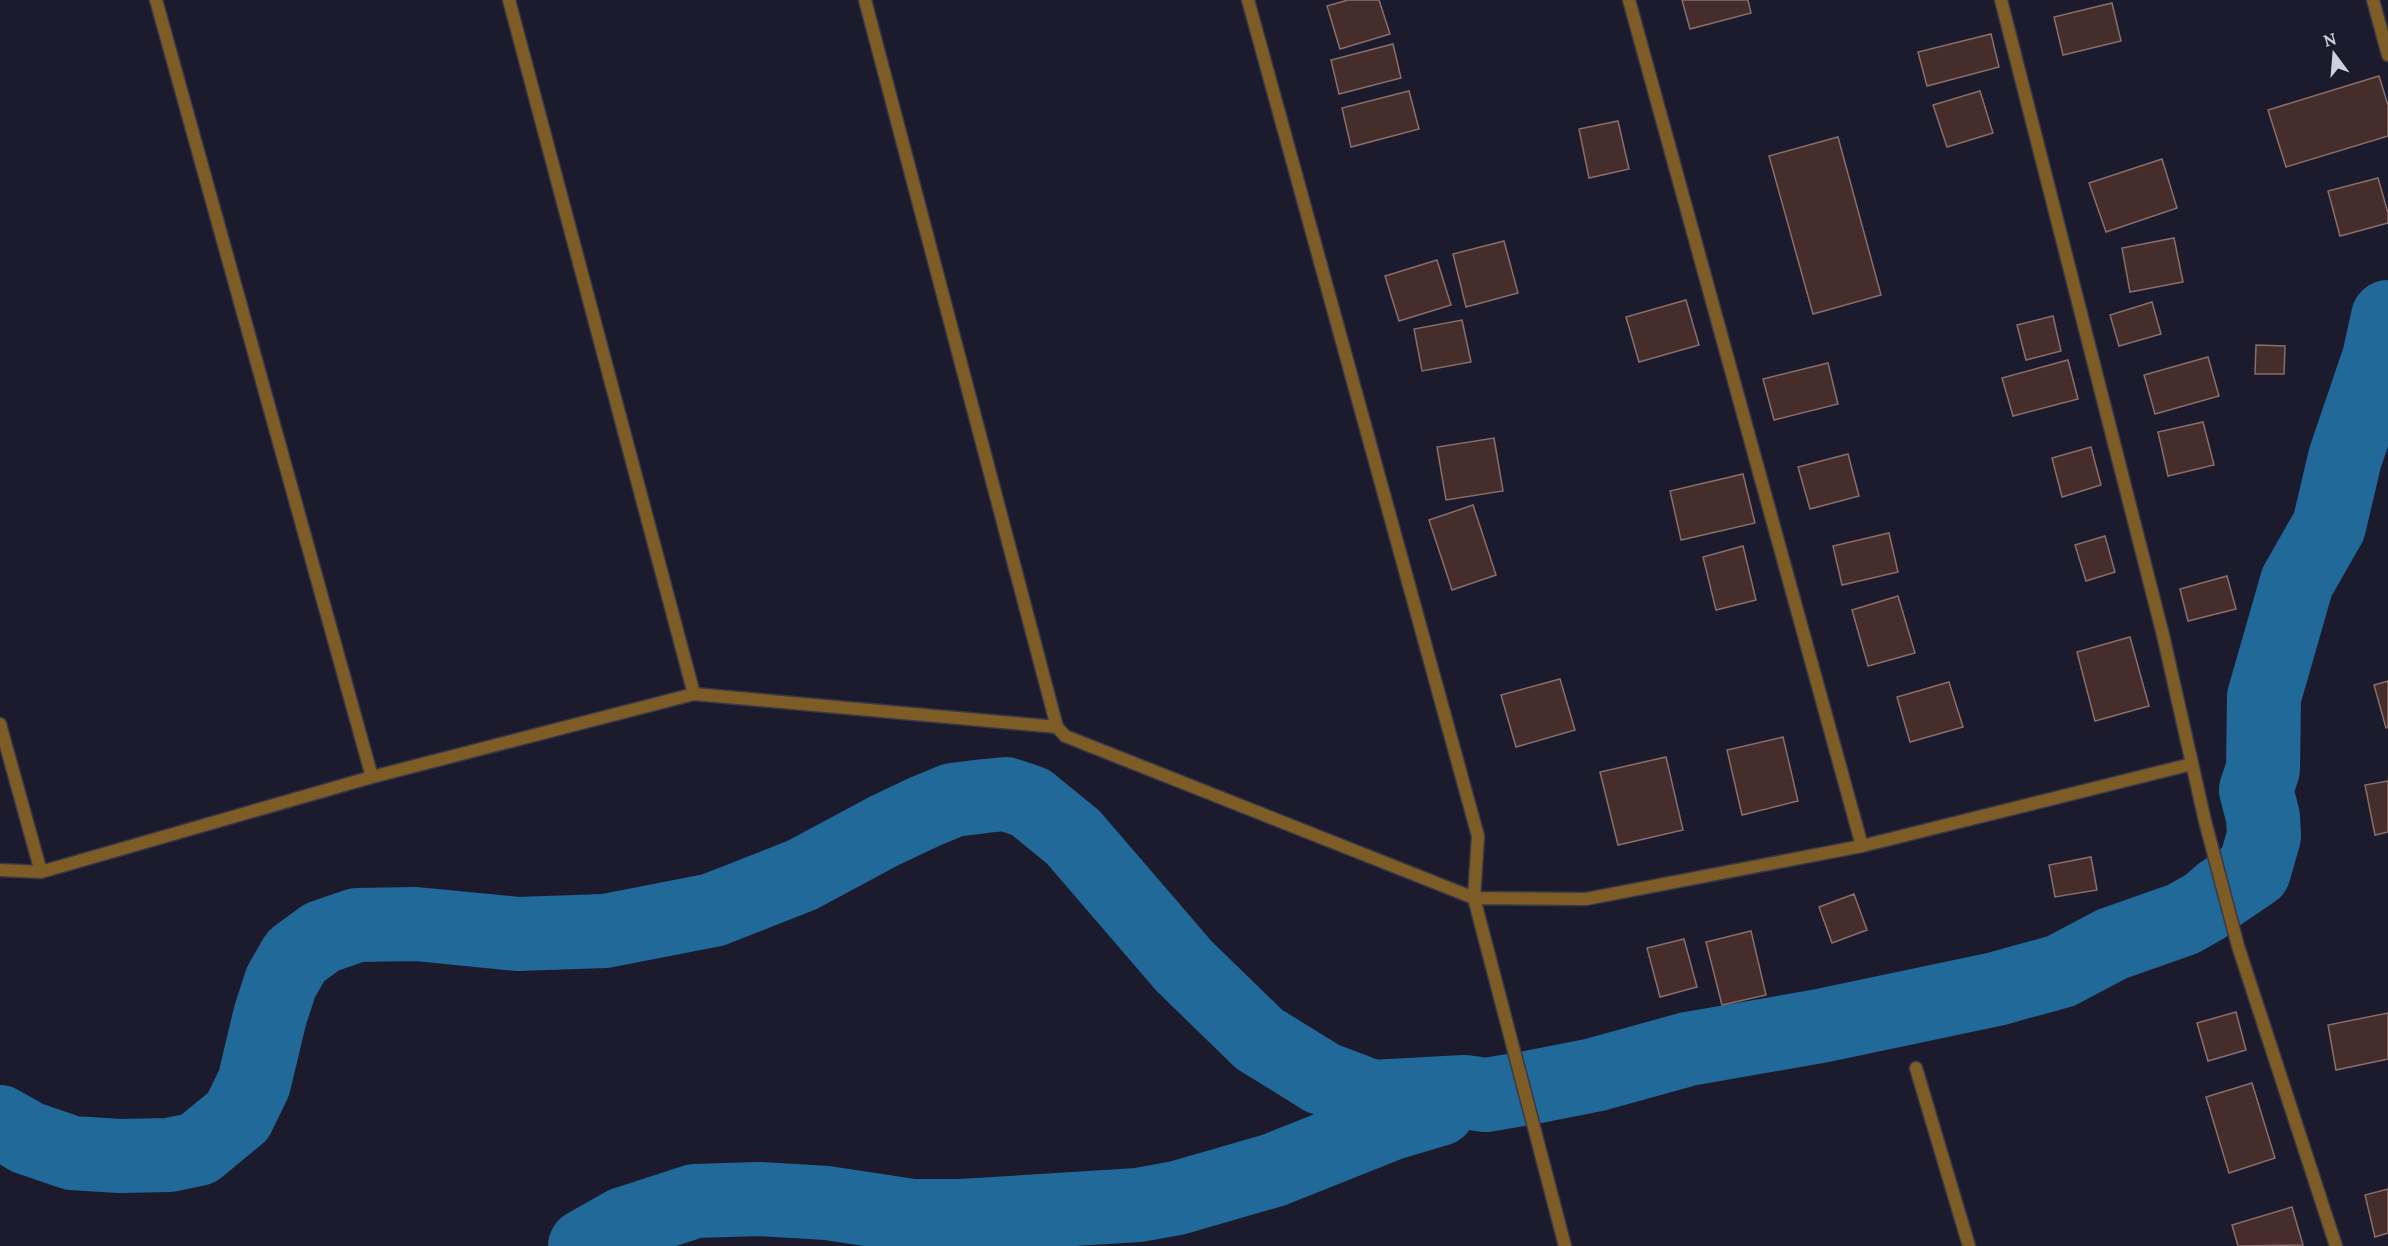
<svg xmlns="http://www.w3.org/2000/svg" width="2388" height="1246" font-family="Lora,serif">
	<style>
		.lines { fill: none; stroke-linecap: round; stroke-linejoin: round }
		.river { stroke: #216998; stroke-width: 74 }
		.building { fill: #442d2a; stroke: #896e6a; stroke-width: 1.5 }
		.street-casing { stroke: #393849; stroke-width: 15 }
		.street { stroke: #7e5c25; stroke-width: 12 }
	</style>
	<rect width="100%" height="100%" fill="#1c1b2d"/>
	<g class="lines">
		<!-- river -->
		<path class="river" d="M 0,1122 L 28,1138 L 72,1153 L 120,1156 L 169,1155 L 198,1149 L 238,1116 L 254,1083 L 270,1016 L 281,982 L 296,956 L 322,937 L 357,925 L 416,924 L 518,934 L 605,931 L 713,910 L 802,875 L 884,831 L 924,812 L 953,800 L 985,796 L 1006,794 L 1030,802 L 1073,837 L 1184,966 L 1259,1039 L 1322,1078 L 1372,1097 L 1464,1092 L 1486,1095 L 1528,1088 L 1594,1075 L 1688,1049 L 1820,1026 L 1996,989 L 2061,971 L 2112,944 L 2183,919 L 2206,906 L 2220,894 L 2254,871 L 2264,836 L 2263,817 L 2256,790 L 2263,769 L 2264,697 L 2297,582 L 2329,526 L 2345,458 L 2379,358 L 2388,317
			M 585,1246 L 624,1224 L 695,1201 L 759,1199 L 827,1203 L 913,1216 L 961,1216 L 1138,1205 L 1177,1198 L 1274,1170 L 1392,1123 L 1439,1109"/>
	</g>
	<!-- building -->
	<path class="building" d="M 1348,0 L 1379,0 L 1390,34 L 1340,49 L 1327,6 Z
		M 1682,0 L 1748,0 L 1751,13 L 1690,29 Z
		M 2112,3 L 2121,41 L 2063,55 L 2054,17 Z
		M 1991,34 L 1999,67 L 1927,86 L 1918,52 Z
		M 1393,44 L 1401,78 L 1339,94 L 1331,60 Z
		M 2379,76 L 2388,105 L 2388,136 L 2286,167 L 2268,110 Z
		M 1409,91 L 1419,129 L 1351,147 L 1342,108 Z
		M 1980,91 L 1993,133 L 1947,147 L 1933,105 Z
		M 1618,121 L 1629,169 L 1589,178 L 1579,129 Z
		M 1838,137 L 1881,295 L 1813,314 L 1769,156 Z
		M 2162,159 L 2177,208 L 2106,232 L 2089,183 Z
		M 2378,178 L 2388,213 L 2388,223 L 2340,236 L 2328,191 Z
		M 2174,238 L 2183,282 L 2130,292 L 2122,248 Z
		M 1504,241 L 1518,293 L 1466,307 L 1453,254 Z
		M 1437,260 L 1451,305 L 1399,321 L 1385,276 Z
		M 1686,300 L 1699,345 L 1639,362 L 1626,317 Z
		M 2152,302 L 2161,334 L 2119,346 L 2110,315 Z
		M 2053,316 L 2061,351 L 2026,360 L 2017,325 Z
		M 1462,320 L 1471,362 L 1422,371 L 1414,329 Z
		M 2256,345 L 2285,346 L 2284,374 L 2255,374 Z
		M 2208,357 L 2219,396 L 2155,414 L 2144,375 Z
		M 2068,360 L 2078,399 L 2013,416 L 2002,378 Z
		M 1828,363 L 1838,404 L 1774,420 L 1763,379 Z
		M 2203,422 L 2214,465 L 2168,476 L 2158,432 Z
		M 1494,438 L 1503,491 L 1446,500 L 1437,447 Z
		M 2091,447 L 2101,485 L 2062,497 L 2052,458 Z
		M 1848,454 L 1859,496 L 1810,509 L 1798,467 Z
		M 1743,474 L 1755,523 L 1681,540 L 1670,491 Z
		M 1473,505 L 1496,575 L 1452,590 L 1429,520 Z
		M 1889,533 L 1898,572 L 1842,585 L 1833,546 Z
		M 2105,536 L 2115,572 L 2086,581 L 2075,545 Z
		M 1743,546 L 1756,600 L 1716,610 L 1703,557 Z
		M 2227,576 L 2236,609 L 2188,621 L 2180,589 Z
		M 1898,596 L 1915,653 L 1868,666 L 1852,610 Z
		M 2130,637 L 2149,706 L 2095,721 L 2077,652 Z
		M 1560,679 L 1575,730 L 1516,747 L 1501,695 Z
		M 2388,681 L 2388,727 L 2386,728 L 2374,685 Z
		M 1949,682 L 1963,727 L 1910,742 L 1897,697 Z
		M 1783,737 L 1798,801 L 1742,815 L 1727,750 Z
		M 1666,757 L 1683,830 L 1618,845 L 1600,772 Z
		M 2388,781 L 2388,832 L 2375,835 L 2365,785 Z
		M 2091,857 L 2097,890 L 2055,897 L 2049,865 Z
		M 1854,894 L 1867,930 L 1832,943 L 1819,907 Z
		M 1751,931 L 1766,995 L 1722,1005 L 1706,942 Z
		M 1684,939 L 1697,987 L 1660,997 L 1647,948 Z
		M 2236,1012 L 2246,1050 L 2208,1061 L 2197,1023 Z
		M 2388,1013 L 2388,1059 L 2336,1070 L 2328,1025 Z
		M 2252,1083 L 2275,1158 L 2229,1173 L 2206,1097 Z
		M 2388,1189 L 2388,1233 L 2375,1237 L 2365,1195 Z
		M 2292,1207 L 2303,1245 L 2238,1246 L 2232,1225 Z"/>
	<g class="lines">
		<!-- street casing -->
		<g class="street-casing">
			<path id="street" d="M 156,0 L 372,777
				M 509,0 L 694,694
				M 865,0 L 1057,727
				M 1248,0 L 1478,836 L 1474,898 L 1565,1246
				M 2001,0 L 2163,635 L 2205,821 L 2238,946 L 2336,1246
				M 2373,0 L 2388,55
				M 0,724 L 41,872
				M 1862,846 L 2192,764
				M 0,870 L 41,872 L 372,777 L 694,694 L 1057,727 L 1065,736 L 1474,898 L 1586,899 L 1862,846 L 1629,0
				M 1916,1068 L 1969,1246"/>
		</g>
		<!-- street -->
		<use href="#street" class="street"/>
	</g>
	<!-- north arrow -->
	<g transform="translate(2334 54) rotate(344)" stroke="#1c1b2d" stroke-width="4.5" paint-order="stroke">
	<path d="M0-4.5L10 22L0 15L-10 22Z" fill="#d0d0dd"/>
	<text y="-9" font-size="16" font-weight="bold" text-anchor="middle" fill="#d0d0dd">N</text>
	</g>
</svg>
